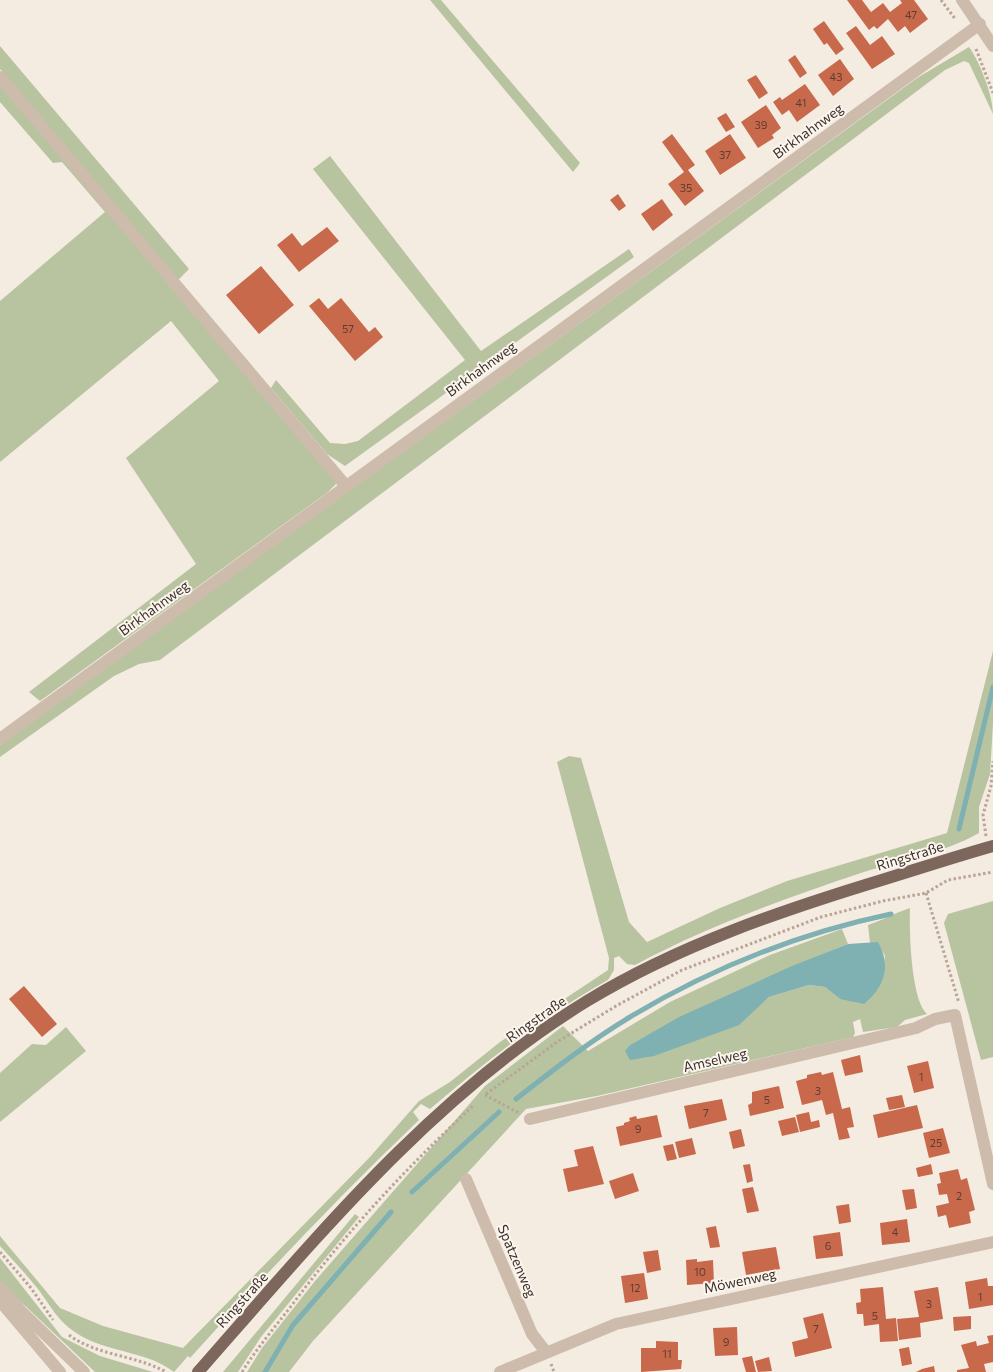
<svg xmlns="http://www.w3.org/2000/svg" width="993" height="1372" font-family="Commissioner,sans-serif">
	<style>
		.green { fill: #b8c4a0 }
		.water { fill: #7fb0b2 }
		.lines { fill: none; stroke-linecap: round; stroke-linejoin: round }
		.stream { stroke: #7fb0b2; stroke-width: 5 }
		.building { fill: #c8694b }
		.path { stroke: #b9a596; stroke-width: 3; stroke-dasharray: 2.5 2.5; stroke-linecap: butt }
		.minor { stroke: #cdbbac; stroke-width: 12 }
		.major { stroke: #7d675c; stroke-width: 12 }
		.labels { text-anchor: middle; stroke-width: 4; stroke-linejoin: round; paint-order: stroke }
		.number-label { font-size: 11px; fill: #5e3e33 }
		.street-label { font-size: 14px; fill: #3b302b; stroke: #fbf5ee }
	</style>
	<rect width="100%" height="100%" fill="#f4ebe1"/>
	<!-- green -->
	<path class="green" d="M 430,0 L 441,0 L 580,163 L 573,172 Z
		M 0,46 L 189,269 L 178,280 L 0,69 Z
		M 969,47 C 980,62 993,96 993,114 L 969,63 L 964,61 L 945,70 L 160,660 L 139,664 L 114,676 L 0,757 L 0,745 L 917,78 Z
		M 0,81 L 334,478 L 336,484 L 328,492 L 40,701 L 29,692 L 196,564 L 126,458 L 219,381 L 171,321 L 0,462 L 0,301 L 105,212 L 62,162 L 53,163 L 0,102 Z
		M 330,156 L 481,351 L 629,249 L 634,257 L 345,466 L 327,454 L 271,388 L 276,380 L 330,443 L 345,444 L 358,441 L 465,360 L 313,169 Z
		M 993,651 L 993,724 L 990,774 L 979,807 L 979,833 C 944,853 902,860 864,872 C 786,898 708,926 635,965 L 627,964 L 619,956 L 614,958 L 614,970 L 608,980 C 544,1016 486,1061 430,1109 L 421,1104 L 413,1112 L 419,1120 C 339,1196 264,1276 190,1358 L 188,1356 L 174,1372 C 148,1352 114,1353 85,1338 C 59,1324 55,1312 38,1289 C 26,1274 13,1260 0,1246 L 0,1236 L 60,1308 L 103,1326 L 183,1348 L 369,1158 L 419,1101 L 450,1082 L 500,1042 L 608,970 L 609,958 L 557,762 L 569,756 L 581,758 L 629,922 L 647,942 L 720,908 L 787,881 L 947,833 Z
		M 993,901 L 993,1057 L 981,1060 L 944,923 L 948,914 Z
		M 910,908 C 909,930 911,1000 927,1014 L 905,1020 L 897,1027 L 863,1032 L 860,1019 L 853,1022 L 855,1033 L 853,1037 L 597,1096 L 526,1109 L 313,1341 L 289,1372 L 247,1372 L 262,1348 L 315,1281 L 485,1086 L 563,1026 L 588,1051 L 670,1002 L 770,955 L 842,929 L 848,944 C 774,974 700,1006 630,1045 L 760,1005 L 769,997 L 809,985 L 825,987 L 840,999 L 883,978 L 885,956 L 878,943 L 870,943 L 868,925 C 883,920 895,913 910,908 Z
		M 66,1027 L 86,1051 L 0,1122 L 0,1073 L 32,1044 L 46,1045 Z
		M 355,1214 L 359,1217 L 261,1337 L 238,1372 L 223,1372 Z
		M 0,1258 L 62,1337 L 100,1356 L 153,1372 L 95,1372 L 0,1282 Z"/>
	<!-- water -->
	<path class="water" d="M 878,942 C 892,967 884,987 864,1004 L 840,999 L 825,987 L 809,985 L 769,997 L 739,1025 L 654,1056 L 630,1060 L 625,1051 L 630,1045 L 679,1017 L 792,966 L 848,944 Z"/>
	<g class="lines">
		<!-- stream -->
		<path class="stream" d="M 959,829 L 993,687
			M 516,1099 C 553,1070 590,1041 630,1017 C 710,969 800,933 891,914
			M 412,1192 L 499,1112
			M 265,1372 L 293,1325 L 391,1212"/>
	</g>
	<!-- building -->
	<path class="building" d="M 847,0 L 862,0 L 871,12 L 883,3 L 890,12 L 902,3 L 900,0 L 914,0 L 928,19 L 910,33 L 905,26 L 898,32 L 888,19 L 877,29 L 874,26 L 869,30 Z
		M 824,21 L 844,49 L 836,55 L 827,43 L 824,45 L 813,29 Z
		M 856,26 L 870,45 L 882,36 L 895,54 L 872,69 L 846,33 Z
		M 795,55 L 807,73 L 800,78 L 788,60 Z
		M 840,59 L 854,79 L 833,96 L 818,75 Z
		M 756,75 L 768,93 L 759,99 L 747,80 Z
		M 805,84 L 820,105 L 797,122 L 789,110 L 782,115 L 773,102 L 780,97 L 782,100 Z
		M 766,105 L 781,128 L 772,135 L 774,138 L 758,148 L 741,122 Z
		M 726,113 L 735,127 L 726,132 L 717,118 Z
		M 672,134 L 695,165 L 688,170 L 704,191 L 685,206 L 668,184 L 684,172 L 662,142 Z
		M 730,134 L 746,158 L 720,175 L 705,151 Z
		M 618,194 L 626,206 L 619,211 L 610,200 Z
		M 662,199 L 673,215 L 653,231 L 641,214 Z
		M 327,227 L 339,241 L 299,272 L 277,245 L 292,233 L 302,246 Z
		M 261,266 L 294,305 L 259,334 L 226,295 Z
		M 319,298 L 328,309 L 341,298 L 369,332 L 375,327 L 383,337 L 355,361 L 309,306 Z
		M 24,986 L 57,1024 L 42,1037 L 9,999 Z
		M 860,1055 L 863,1072 L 845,1076 L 841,1060 Z
		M 928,1061 L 934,1088 L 914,1093 L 907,1066 Z
		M 821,1072 L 822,1075 L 833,1072 L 842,1109 L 850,1107 L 854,1127 L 847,1128 L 850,1138 L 839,1140 L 833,1113 L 826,1115 L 822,1100 L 802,1105 L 796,1081 L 807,1078 L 807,1075 Z
		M 779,1086 L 784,1108 L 750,1116 L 748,1105 L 752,1103 L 752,1092 Z
		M 902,1095 L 905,1107 L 889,1110 L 886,1098 Z
		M 722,1099 L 727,1120 L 689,1129 L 684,1106 Z
		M 917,1105 L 923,1128 L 878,1138 L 873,1115 Z
		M 809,1112 L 811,1122 L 819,1120 L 820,1127 L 800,1132 L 796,1115 Z
		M 657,1115 L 662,1137 L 620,1146 L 616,1127 L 624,1125 L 624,1123 L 630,1121 L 629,1118 L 636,1116 L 637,1119 Z
		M 795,1117 L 799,1132 L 782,1136 L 778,1121 Z
		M 943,1128 L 950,1153 L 929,1158 L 923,1133 Z
		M 741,1129 L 745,1146 L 733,1149 L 729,1132 Z
		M 692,1138 L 696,1154 L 679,1158 L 675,1142 Z
		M 673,1144 L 677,1159 L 667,1161 L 663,1146 Z
		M 593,1146 L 604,1184 L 568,1192 L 563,1169 L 578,1166 L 574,1150 Z
		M 750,1164 L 753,1181 L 747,1183 L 743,1165 Z
		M 931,1164 L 933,1174 L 918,1177 L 916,1168 Z
		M 958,1169 L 961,1180 L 967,1178 L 975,1210 L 969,1212 L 971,1223 L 949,1228 L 946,1215 L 938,1217 L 936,1206 L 949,1203 L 947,1194 L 939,1195 L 937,1184 L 941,1183 L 939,1173 Z
		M 633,1173 L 639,1191 L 615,1199 L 609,1181 Z
		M 753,1187 L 759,1211 L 747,1213 L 742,1189 Z
		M 914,1189 L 917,1208 L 906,1210 L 902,1190 Z
		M 849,1204 L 851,1222 L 839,1224 L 836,1206 Z
		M 907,1219 L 910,1242 L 882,1245 L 880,1223 Z
		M 716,1226 L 720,1247 L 710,1248 L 706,1228 Z
		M 840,1232 L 843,1256 L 816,1259 L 813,1236 Z
		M 776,1247 L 780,1269 L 746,1275 L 742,1252 Z
		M 658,1250 L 661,1270 L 647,1273 L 643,1252 Z
		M 697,1259 L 697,1262 L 713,1260 L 714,1283 L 687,1285 L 686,1260 Z
		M 644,1273 L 648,1299 L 625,1303 L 621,1276 Z
		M 987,1278 L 988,1286 L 993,1286 L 993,1305 L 969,1309 L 965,1282 Z
		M 883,1287 L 886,1319 L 896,1318 L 898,1341 L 880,1342 L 879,1324 L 864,1326 L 863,1314 L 857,1314 L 856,1303 L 861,1302 L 860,1289 Z
		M 938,1287 L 943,1319 L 920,1323 L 921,1337 L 899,1340 L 897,1319 L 919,1317 L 914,1291 Z
		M 823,1313 L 832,1348 L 795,1357 L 792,1342 L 808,1338 L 803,1318 Z
		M 971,1316 L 971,1329 L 954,1331 L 953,1317 Z
		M 737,1327 L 738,1355 L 715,1356 L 713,1328 Z
		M 993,1335 L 993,1362 L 984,1364 L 986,1372 L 957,1372 L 957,1370 L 969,1368 L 961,1345 L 976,1341 L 977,1346 L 989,1343 L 987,1336 Z
		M 656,1341 L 678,1342 L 678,1360 L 682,1360 L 681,1369 L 641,1372 L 641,1348 L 656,1348 Z
		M 909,1347 L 912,1364 L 902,1366 L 899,1349 Z
		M 752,1356 L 756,1372 L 746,1372 L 742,1358 Z
		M 769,1357 L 772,1371 L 758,1372 L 755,1361 Z
		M 934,1366 L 935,1372 L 916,1372 L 922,1369 Z"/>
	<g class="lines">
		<!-- path -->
		<path class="path" d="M 941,0 L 956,20
			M 976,49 L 993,93
			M 986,836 L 983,815 L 991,786 L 993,761
			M 926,893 L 959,1003
			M 486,1094 L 557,1042 L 616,1006 L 682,970 L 821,917 L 883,901 L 926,893 L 948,880 L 993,872
			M 485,1095 L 519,1113
			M 0,1252 L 31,1288 L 53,1320
			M 69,1335 C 97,1356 136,1355 166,1372
			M 551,1364 L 554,1372
			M 242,1372 C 257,1348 275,1327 292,1305 C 347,1231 406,1168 474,1105"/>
		<!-- minor -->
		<path class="minor" d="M 962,0 L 993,46
			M 0,77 L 346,486
			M 0,739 L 980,24
			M 530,1119 L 916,1028 L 935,1019 L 955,1015 L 993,1184
			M 466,1179 L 532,1334 L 546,1352
			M 0,1287 L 22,1312 L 84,1372
			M 0,1301 L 60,1372
			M 500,1372 L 616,1324 L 993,1242"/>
		<!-- major -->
		<path class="major" d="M 198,1372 C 316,1238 433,1095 587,1001 C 679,945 783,910 885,879 C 921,868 957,856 993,846"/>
	</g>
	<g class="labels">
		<!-- number labels -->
		<g class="number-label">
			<text x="911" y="19">47</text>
			<text x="836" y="81">43</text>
			<text x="801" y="107">41</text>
			<text x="761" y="129">39</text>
			<text x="725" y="159">37</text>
			<text x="686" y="192">35</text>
			<text x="348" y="333">57</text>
			<text x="921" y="1081">1</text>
			<text x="818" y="1095">3</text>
			<text x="767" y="1104">5</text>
			<text x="706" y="1117">7</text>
			<text x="638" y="1133">9</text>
			<text x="936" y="1147">25</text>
			<text x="959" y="1200">2</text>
			<text x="895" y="1236">4</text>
			<text x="828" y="1250">6</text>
			<text x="700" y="1276">10</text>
			<text x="635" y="1292">12</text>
			<text x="980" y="1301">1</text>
			<text x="929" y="1308">3</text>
			<text x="875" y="1320">5</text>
			<text x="816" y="1333">7</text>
			<text x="726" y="1346">9</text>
			<text x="667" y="1358">11</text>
		</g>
		<!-- street labels -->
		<g class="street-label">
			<text transform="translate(808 131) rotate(-36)" y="5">Birkhahnweg</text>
			<text transform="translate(481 369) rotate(-36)" y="5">Birkhahnweg</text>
			<text transform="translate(154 608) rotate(-36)" y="5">Birkhahnweg</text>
			<text transform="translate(910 856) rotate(-17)" y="5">Ringstraße</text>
			<text transform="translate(536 1019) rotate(-35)" y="5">Ringstraße</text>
			<text transform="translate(715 1060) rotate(-13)" y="5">Amselweg</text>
			<text transform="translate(517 1261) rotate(67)" y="5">Spatzenweg</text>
			<text transform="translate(740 1281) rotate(-12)" y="5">Möwenweg</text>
			<text transform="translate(242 1300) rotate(-48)" y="5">Ringstraße</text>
		</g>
	</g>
</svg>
